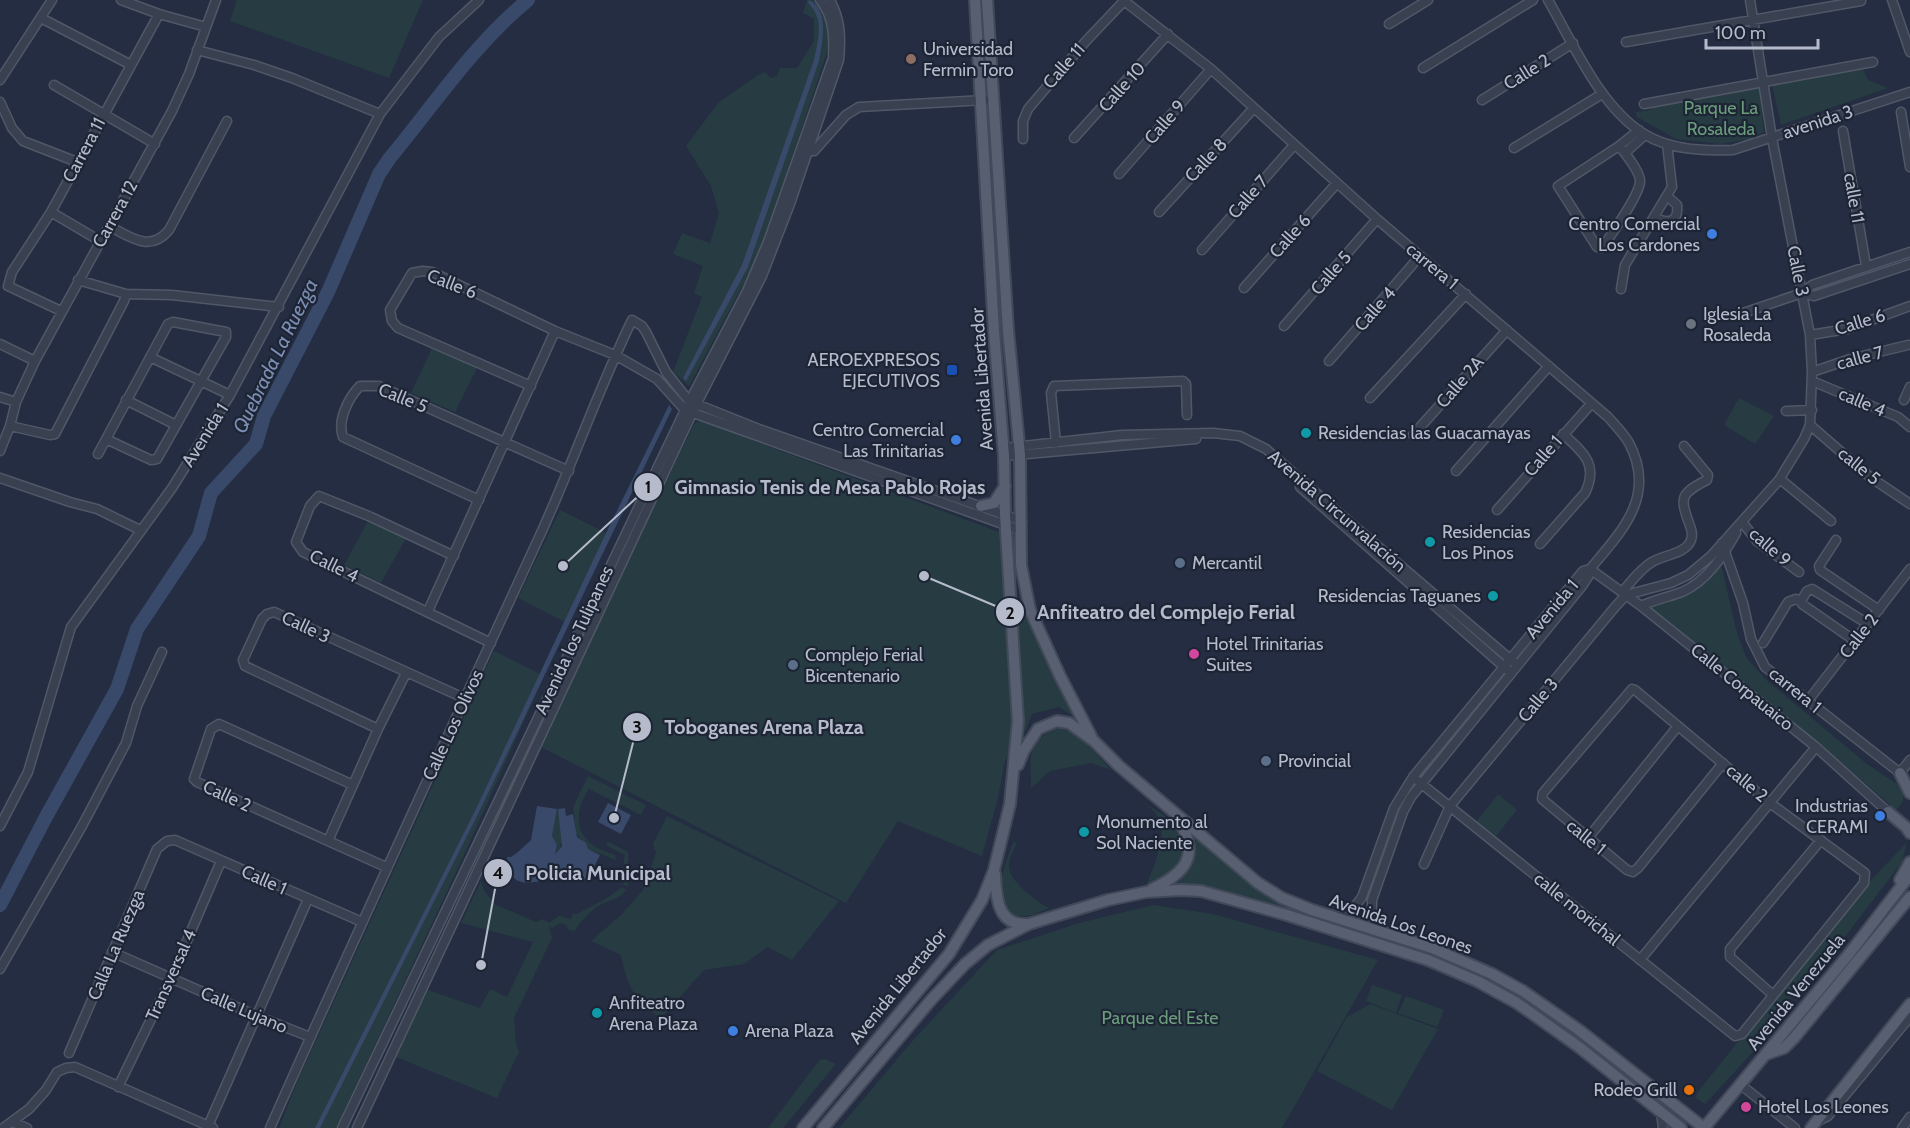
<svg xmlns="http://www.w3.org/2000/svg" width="1910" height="1128" font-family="Cabin,sans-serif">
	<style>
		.green { fill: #263c42 }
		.water { fill: #39496a }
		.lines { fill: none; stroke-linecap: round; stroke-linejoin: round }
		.river { stroke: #39496a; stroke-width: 14 }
		.minor-casing { stroke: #505868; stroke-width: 11 }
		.major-casing { stroke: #424959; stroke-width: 14 }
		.minor { stroke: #394050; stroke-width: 8 }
		.major { stroke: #575f70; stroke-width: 10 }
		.education-dot { fill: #8d6e63; stroke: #1d2535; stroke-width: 2 }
		.shop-dot { fill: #3f7fe0; stroke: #1d2535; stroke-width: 2 }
		.worship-dot { fill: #6b7280; stroke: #1d2535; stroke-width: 2 }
		.transit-dot { fill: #1a4fb4; stroke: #1d2535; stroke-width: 2 }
		.culture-dot { fill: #0f9aa8; stroke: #1d2535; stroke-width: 2 }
		.service-dot { fill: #5c6f8a; stroke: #1d2535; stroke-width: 2 }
		.hotel-dot { fill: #d1479c; stroke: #1d2535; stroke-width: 2 }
		.food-dot { fill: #e8710a; stroke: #1d2535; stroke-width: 2 }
		.labels { text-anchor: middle; stroke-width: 4.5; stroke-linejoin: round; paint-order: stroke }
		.poi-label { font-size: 18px; fill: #b5bbcb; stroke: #1d2535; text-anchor: start }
		.street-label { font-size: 18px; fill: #b5bbcb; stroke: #1d2535 }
		.park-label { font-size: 18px; fill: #6b9c7c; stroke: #1d2535 }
		.water-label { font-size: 20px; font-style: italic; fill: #7c8eb3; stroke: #1d2535 }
		.leader { fill: none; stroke: #b5bbcb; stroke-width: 2 }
		.callout-dot { fill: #b5bbcb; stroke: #1d2535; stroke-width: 2 }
		.mark-label { font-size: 18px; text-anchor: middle; font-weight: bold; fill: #111 }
		.callout-label { font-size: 20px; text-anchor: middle; font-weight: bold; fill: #b5bbcb; stroke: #1d2535; stroke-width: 4.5; stroke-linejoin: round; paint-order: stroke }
	</style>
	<rect width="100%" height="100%" fill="#242d41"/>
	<!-- green -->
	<path class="green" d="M 237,0 L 423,0 L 389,78 L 230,21 Z
		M 807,0 L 816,0 C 826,15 829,28 829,46 L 760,253 L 689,386 L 673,372 L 702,297 L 694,293 L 703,266 L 673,254 L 682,233 L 710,243 L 719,213 L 711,186 L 686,146 L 718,103 L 758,75 L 765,72 L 771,78 L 777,76 L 780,68 L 797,68 L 814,41 L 814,19 L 803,13 Z
		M 1862,68 L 1868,80 L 1888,88 L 1781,125 L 1772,85 Z
		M 1759,87 L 1764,132 L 1750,139 L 1720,144 L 1676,139 L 1637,117 L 1636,112 L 1651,110 L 1652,106 Z
		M 433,346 L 478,366 L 455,412 L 411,393 Z
		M 1739,398 L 1774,416 L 1755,444 L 1724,425 Z
		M 700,421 L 999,532 L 1014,743 L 1005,761 L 998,798 L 982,856 L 898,821 L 846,903 L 541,747 L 587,646 L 694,424 Z
		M 560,510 L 606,533 L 569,624 L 518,598 Z
		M 369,519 L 406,538 L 381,583 L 344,565 Z
		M 1721,564 L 1737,633 L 1746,657 L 1764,678 L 1867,764 L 1897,784 L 1903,792 L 1903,802 L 1896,810 L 1822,746 L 1649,609 L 1656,600 L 1675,599 L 1691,591 Z
		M 1016,596 L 1022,613 L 1032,626 L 1074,717 L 1059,707 L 1032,714 L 1023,737 Z
		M 494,651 L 544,676 L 459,866 L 336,1128 L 279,1128 L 298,1080 Z
		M 1060,728 L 1079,735 L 1111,770 L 1091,763 L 1050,771 L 1031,788 C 1031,757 1025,740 1060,728 Z
		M 588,776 L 646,805 L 641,815 L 589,789 C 576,807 573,831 593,845 C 599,850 608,852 615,855 L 616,860 L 588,849 L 576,833 L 573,807 Z
		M 1498,794 L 1517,810 L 1496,836 L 1476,822 Z
		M 1140,800 C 1152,808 1166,815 1175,825 C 1188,841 1184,869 1165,879 C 1160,881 1152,882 1147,883 C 1154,867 1168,834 1158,817 C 1155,810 1146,805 1140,800 Z
		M 557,809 L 558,809 C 561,825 567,842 555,854 L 557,847 L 552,836 Z
		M 667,816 L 839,901 L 792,960 L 768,947 L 744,964 L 704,970 L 661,1018 C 634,1001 627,986 621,955 L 591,941 L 621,915 L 643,890 L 656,853 L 653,844 Z
		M 1196,839 L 1235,872 L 1280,902 L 1318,917 L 1305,916 L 1232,895 L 1176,885 C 1190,871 1194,858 1196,839 Z
		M 1014,841 L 1016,844 C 1013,851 1009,859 1009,867 C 1010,882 1037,902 1049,908 C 1040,912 1027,918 1017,916 C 984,913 1007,858 1014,841 Z
		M 609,842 L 628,852 L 628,886 L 623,885 C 627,875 622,865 625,855 L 607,846 L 606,844 Z
		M 1907,842 L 1902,862 L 1828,959 L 1809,974 L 1778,1014 L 1764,1040 L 1705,1104 L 1696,1098 L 1697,1093 L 1843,910 Z
		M 481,881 L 484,891 L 496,905 L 536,922 L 543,919 L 549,923 L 559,916 L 571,919 L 573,914 L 577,914 L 607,898 L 622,887 L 626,890 C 620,899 613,899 604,903 C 594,907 580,921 575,931 L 569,930 L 565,924 L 560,923 L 552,928 L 549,925 L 552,938 L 514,1018 L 516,1044 L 519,1052 L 497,1098 L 396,1057 L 428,990 L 480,1008 L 490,989 L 507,997 L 533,942 L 461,923 Z
		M 1154,905 L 1213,914 L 1378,960 L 1282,1128 L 839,1128 L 915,1038 L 997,950 L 1079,923 Z
		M 1372,985 L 1402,995 L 1396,1013 L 1366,1001 Z
		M 1406,996 L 1444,1010 L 1437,1027 L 1398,1013 Z
		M 1370,1004 L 1438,1029 L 1392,1110 L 1317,1071 L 1347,1017 Z
		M 825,1059 L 836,1064 L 783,1128 L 768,1128 L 814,1067 L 820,1060 Z"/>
	<!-- water -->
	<path class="water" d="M 809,0 C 830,10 822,42 819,61 L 748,267 L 686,381 L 683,378 L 742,265 L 814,60 C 818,40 825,19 808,3 Z
		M 669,405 L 672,409 L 479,812 L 320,1128 L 315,1128 L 475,811 L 606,533 Z
		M 608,803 L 631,815 L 621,834 L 598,822 Z
		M 537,806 L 557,809 L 552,836 L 557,845 L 555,854 L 562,846 L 558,809 L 565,808 L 566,816 L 573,814 L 577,837 L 586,843 L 588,849 L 600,855 L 589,877 C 579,883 568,878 557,879 C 531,881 510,893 507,857 L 511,857 L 518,852 L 531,840 Z"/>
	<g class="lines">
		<!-- river -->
		<path class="river" d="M 0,905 L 47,815 L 117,689 L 137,629 L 199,536 L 211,493 L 256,444 L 264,416 L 328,292 L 379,174 L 389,159 C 434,105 473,45 528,0"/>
		<!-- minor casing -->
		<g class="minor-casing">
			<path id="minor" d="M 121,0 L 159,14 L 206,27
				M 1123,0 L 1211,69 L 1377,219 L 1608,417 C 1615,425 1624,434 1629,443 C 1657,496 1622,531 1590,569 L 1583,571 L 1413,777 L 1394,808 L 1362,897 L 1353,909 L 1336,918
				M 1548,0 C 1573,43 1600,107 1644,134 C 1670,150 1703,151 1733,150 L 1910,92
				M 1892,0 L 1910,52
				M 41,18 L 131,65
				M 1389,24 L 1428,0
				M 1626,42 L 1861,1
				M 197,50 L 254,65 L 292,78 L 380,114
				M 1423,68 L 1533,0
				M 0,80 L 52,0
				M 54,85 L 155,144
				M 1482,100 L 1573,43
				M 0,102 L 12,128 L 23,141 L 77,162
				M 1644,104 L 1873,62
				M 1901,112 L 1910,167
				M 1843,131 L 1866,266
				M 1074,138 L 1168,34
				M 1023,139 L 1023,121 L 1028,109 L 1086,41 L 1124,1
				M 1619,146 C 1625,153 1641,173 1640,182 C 1639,196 1611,235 1602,248 L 1597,247 L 1558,186 L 1619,146 L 1639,130
				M 1514,148 L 1602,94
				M 804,151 L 814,151 L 846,115 L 859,107 L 985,100
				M 1625,153 L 1645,135
				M 1119,174 L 1211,69
				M 51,212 L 100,241
				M 1159,212 L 1253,109
				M 1655,217 C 1668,225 1679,222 1677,205 L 1667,196
				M 109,226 C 130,237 150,253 169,230 L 227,121
				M 1202,250 L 1294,145
				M 78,280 L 126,294 L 172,295 L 279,307
				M 1244,288 L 1337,183
				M 1621,289 L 1625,265 L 1672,187 L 1667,144
				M 1802,293 L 1812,285 L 1910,252
				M 61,311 L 8,286 L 12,272 L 51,212 L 159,14
				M 1743,313 L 1802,293 L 1814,296 L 1910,264
				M 1284,326 L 1377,219
				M 1810,335 L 1847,329 L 1910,306
				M 0,344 L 35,361
				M 150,357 L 230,395
				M 1329,361 L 1420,256
				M 1812,372 L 1850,359 L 1908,345
				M 1812,381 L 1898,417 L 1910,427
				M 531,386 L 398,328 L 392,321 L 390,310 L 412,273 L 423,271 L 432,272 L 555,331 L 615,355 L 657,379 L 685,410 L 1022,531
				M 0,397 L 16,402
				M 1370,398 L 1466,294
				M 126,400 L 176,425
				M 1904,400 L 1910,387
				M 1786,411 L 1812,410
				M 1810,425 L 1870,477 L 1910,504
				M 10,426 L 50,435 L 55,434 L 124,301 L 126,294
				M 1413,435 L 1507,330
				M 1056,443 L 1051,393 L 1054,386 L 1183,381 L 1186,384 L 1187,415
				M 1004,448 L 1122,435 L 1213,433 L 1240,436 L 1266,449 L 1347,520 L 1517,665
				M 0,451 L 10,426 L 16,402 L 35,361 L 172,111 L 189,74 L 216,0
				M 98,454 L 168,324 L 173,322 L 226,332 L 226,337 L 157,459 L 151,460 L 106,439
				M 1004,456 L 1196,439
				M 1456,471 L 1549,366
				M 0,478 L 70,502 L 97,509 L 140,530
				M 1780,479 L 1831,521
				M 1300,487 L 1511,673
				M 479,500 L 343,437 C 337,421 348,398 360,386 L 379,386 L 569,471
				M 1497,510 L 1591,404
				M 1742,522 L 1757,541 L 1799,572
				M 1836,540 L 1819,566 L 1820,570 L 1879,610
				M 1722,543 L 1743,603 L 1751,639 L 1765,667 L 1900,773 L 1910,760
				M 1540,544 L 1585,493 C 1599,464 1583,452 1563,434
				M 454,556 L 371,517 L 319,496 L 310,506 L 296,542 L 303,552 L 491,643
				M 1590,569 L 1641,606 L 1816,747 L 1888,812
				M 1622,592 C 1631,582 1640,569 1652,562 C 1663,555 1686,554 1691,540 C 1693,535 1692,531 1690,526 C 1680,498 1679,494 1707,480 L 1708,475 L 1684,446
				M 1641,606 C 1654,600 1668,597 1682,592 C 1707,581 1723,556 1736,533
				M 428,611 L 555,331
				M 1855,641 L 1802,604 L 1801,601 L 1807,591 L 1812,589 L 1868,624
				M 1763,643 L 1788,602 L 1796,599 L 1801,601
				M 1807,702 L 1910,569
				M 378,729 L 245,666 L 243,660 L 262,619 L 267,614 L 274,612 L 466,699
				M 1413,777 L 1735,1036 L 1742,1034 L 1864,883 L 1865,873 L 1770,803 L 1635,690 L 1632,689 L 1543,793 L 1542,799 L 1627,870 L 1633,872 L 1638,868 L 1723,763
				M 353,785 L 219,724 L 211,729 L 194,779 L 197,782 L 386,867
				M 0,826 L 28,772 L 71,627 L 172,488 L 230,395 L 380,114 L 439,37 L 479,0
				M 1588,838 L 1678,726
				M 328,841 L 378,729 L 406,673
				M 1424,864 L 1450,806 L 1615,607 L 1626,595 L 1671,583 L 1688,575 L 1711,556 L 1779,480 L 1804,439 L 1810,425 L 1812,372 L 1810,335 L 1772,138 L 1750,0
				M 1381,932 L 1372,917 L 1372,900 L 1403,812 L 1411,797 L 1582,586 L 1588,577 L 1590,569
				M 112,952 L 257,1016 L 310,1037
				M 1640,960 L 1816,747
				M 0,969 L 82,826 L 126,743 L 137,706 L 162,652
				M 1773,995 L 1730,957 L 1730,949 L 1821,840
				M 69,1053 L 157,849 L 167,841 L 175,840 L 362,922
				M 1741,1085 L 1795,1128
				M 118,1087 L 171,978 L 221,861
				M 1661,1112 L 1663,1128
				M 1818,1121 L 1828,1116 L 1910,1017
				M 12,1122 L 27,1128
				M 208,1126 L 308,899
				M 3,1128 L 29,1109 L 46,1090 L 57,1072 L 66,1068 L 75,1067 L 213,1128
				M 270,1128 C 358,929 450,731 541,533 C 573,463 598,390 632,320 L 642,326 L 646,332 L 666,372 L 689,401 L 759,429 L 1022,521
				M 342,1128 L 685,410 L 747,291 L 768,242 L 833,58 C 834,37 834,17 820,0
				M 357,1128 L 696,405 L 762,276 L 790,204 L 839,60 C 841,38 841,20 830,0
				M 1902,1128 L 1910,1117"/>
		</g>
		<!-- major casing -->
		<g class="major-casing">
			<path id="major" d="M 987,0 L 1008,330 L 1020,455 L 1021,565 L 1030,610 L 1060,676 L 1091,736
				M 981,506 L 994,503 L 1005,486
				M 1018,765 L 1024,750 L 1038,729 L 1057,721 L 1069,723 L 1094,741 L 1119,766 L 1258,883 L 1282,898 L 1312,910 L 1432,948 L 1492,974 L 1523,991 L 1579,1030 L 1704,1128
				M 1900,773 L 1910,793
				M 1888,812 L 1906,827 L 1910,833
				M 995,874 C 996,896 997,925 1026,924
				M 1900,880 L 1910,862
				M 1152,889 C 1184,874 1201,856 1179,821
				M 1767,1054 L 1784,1048 L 1794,1038 L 1910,897
				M 803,1128 L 949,954 L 982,900 L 994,870 L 1010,804 L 1018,721 L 1005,515 L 1004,456 L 994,331 L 975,0
				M 823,1128 L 931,1000 L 965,964 L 988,945 L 1029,924 L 1108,900 L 1146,892 L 1180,890 L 1201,891 L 1287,915 L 1428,960 L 1477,981 L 1517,1003 L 1579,1047 L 1681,1128
				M 1704,1128 L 1849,954 L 1910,875
				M 1811,1128 L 1910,1004"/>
		</g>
		<!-- minor -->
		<use href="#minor" class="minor"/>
		<!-- major -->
		<use href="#major" class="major"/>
	</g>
	<!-- markers -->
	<circle class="education-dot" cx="911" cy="59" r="6"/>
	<g class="shop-dot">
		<circle cx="1712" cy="234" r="6"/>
		<circle cx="956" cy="440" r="6"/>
		<circle cx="1880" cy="816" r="6"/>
		<circle cx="733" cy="1031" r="6"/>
	</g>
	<circle class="worship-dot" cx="1691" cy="324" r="6"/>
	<rect class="transit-dot" x="946" y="364" width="12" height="12" rx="3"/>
	<g class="culture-dot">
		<circle cx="1306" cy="433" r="6"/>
		<circle cx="1430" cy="542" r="6"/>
		<circle cx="1493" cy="596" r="6"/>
		<circle cx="1084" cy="832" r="6"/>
		<circle cx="597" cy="1013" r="6"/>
	</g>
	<g class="service-dot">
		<circle cx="1180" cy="563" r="6"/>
		<circle cx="793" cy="665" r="6"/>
		<circle cx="1266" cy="761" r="6"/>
	</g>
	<g class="hotel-dot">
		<circle cx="1194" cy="654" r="6"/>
		<circle cx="1746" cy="1107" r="6"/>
	</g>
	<circle class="food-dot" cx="1689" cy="1090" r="6"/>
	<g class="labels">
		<!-- poi labels -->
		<g class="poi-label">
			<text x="923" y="55">Universidad<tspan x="923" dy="21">Fermin Toro</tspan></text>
			<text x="1700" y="230" text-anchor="end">Centro Comercial<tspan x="1700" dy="21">Los Cardones</tspan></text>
			<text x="1703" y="320">Iglesia La<tspan x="1703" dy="21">Rosaleda</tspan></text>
			<text x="940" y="366" text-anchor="end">AEROEXPRESOS<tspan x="940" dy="21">EJECUTIVOS</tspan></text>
			<text x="944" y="436" text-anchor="end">Centro Comercial<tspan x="944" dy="21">Las Trinitarias</tspan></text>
			<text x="1318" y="439">Residencias las Guacamayas</text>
			<text x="1442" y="538">Residencias<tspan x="1442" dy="21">Los Pinos</tspan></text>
			<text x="1192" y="569">Mercantil</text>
			<text x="1481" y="602" text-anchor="end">Residencias Taguanes</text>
			<text x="1206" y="650">Hotel Trinitarias<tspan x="1206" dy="21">Suites</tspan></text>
			<text x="805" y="661">Complejo Ferial<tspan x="805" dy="21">Bicentenario</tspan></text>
			<text x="1278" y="767">Provincial</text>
			<text x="1868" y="812" text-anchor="end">Industrias<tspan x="1868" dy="21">CERAMI</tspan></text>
			<text x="1096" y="828">Monumento al<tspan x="1096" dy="21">Sol Naciente</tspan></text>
			<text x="609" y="1009">Anfiteatro<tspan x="609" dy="21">Arena Plaza</tspan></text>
			<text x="745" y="1037">Arena Plaza</text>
			<text x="1677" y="1096" text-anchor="end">Rodeo Grill</text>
			<text x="1758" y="1113">Hotel Los Leones</text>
		</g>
		<!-- street labels -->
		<g class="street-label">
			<text transform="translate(1064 66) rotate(-49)" y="6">Calle 11</text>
			<text transform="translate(1527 72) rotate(-32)" y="6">Calle 2</text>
			<text transform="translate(1122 87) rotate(-48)" y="6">Calle 10</text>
			<text transform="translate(1165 122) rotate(-49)" y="6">Calle 9</text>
			<text transform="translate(1818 122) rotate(-18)" y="6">avenida 3</text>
			<text transform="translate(84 150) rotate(-62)" y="6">Carrera 11</text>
			<text transform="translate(1206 160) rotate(-47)" y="6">Calle 8</text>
			<text transform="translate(1248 197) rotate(-49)" y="6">Calle 7</text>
			<text transform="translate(1854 198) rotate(80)" y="6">calle 11</text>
			<text transform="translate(115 214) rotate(-61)" y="6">Carrera 12</text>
			<text transform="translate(1290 236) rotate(-48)" y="6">Calle 6</text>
			<text transform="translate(1432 266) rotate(40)" y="6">carrera 1</text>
			<text transform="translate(1798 271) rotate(79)" y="6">Calle 3</text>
			<text transform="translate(1331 273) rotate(-49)" y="6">Calle 5</text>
			<text transform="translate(452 284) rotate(21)" y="6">Calle 6</text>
			<text transform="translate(1375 309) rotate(-49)" y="6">Calle 4</text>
			<text transform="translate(1860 322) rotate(-17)" y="6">Calle 6</text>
			<text transform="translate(1860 358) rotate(-15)" y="6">calle 7</text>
			<text transform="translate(982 379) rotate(-94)" y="6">Avenida Libertador</text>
			<text transform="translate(1460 382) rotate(-49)" y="6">Calle 2A</text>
			<text transform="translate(403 398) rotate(22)" y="6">Calle 5</text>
			<text transform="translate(1862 402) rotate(23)" y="6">calle 4</text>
			<text transform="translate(205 435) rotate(-58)" y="6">Avenida 1</text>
			<text transform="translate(1543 456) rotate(-49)" y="6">Calle 1</text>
			<text transform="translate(1859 466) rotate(39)" y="6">calle 5</text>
			<text transform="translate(1337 511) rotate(41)" y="6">Avenida Circunvalación</text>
			<text transform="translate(1770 547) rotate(41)" y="6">calle 9</text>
			<text transform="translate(334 566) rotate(26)" y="6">Calle 4</text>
			<text transform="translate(1552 609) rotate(-50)" y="6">Avenida 1</text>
			<text transform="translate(306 627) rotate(25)" y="6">Calle 3</text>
			<text transform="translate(1859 636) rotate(-52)" y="6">Calle 2</text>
			<text transform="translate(574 640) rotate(-65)" y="6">Avenida los Tulipanes</text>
			<text transform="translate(1742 687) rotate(39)" y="6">Calle Corpauaico</text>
			<text transform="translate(1795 690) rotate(39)" y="6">carrera 1</text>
			<text transform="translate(1538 700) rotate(-50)" y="6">Calle 3</text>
			<text transform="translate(453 725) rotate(-65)" y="6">Calle Los Olivos</text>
			<text transform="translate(1747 783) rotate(40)" y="6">calle 2</text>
			<text transform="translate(227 796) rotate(25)" y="6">Calle 2</text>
			<text transform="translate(1586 837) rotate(39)" y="6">calle 1</text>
			<text transform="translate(264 880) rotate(24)" y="6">Calle 1</text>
			<text transform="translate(1577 909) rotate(39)" y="6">calle morichal</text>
			<text transform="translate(1401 924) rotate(19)" y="6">Avenida Los Leones</text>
			<text transform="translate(116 945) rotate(-67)" y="6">Calla La Ruezga</text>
			<text transform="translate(171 975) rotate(-66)" y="6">Transversal 4</text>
			<text transform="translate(898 986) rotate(-51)" y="6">Avenida Libertador</text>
			<text transform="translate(1796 992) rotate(-51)" y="6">Avenida Venezuela</text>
			<text transform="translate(244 1010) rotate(23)" y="6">Calle Lujano</text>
		</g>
		<!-- park labels -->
		<g class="park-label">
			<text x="1721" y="114">Parque La<tspan x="1721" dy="21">Rosaleda</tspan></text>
			<text x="1160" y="1024">Parque del Este</text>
		</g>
		<!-- water labels -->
		<g class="water-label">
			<text transform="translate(275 356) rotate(-64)" y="7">Quebrada La Ruezga</text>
		</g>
	</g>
	<!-- callouts -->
	<path class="leader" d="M563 566L648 487M924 576L1010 612M614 818L637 727M481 965L498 873"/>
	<g class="callout-dot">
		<circle cx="563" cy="566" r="6"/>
		<circle cx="924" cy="576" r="6"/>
		<circle cx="614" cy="818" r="6"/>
		<circle cx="481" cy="965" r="6"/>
		<circle cx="648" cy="487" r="15"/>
		<circle cx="1010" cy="612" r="15"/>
		<circle cx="637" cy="727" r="15"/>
		<circle cx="498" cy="873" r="15"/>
	</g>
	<g class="mark-label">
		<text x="648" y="493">1</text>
		<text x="1010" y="619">2</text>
		<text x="637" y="733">3</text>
		<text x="498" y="879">4</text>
	</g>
	<g class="callout-label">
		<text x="830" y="494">Gimnasio Tenis de Mesa Pablo Rojas</text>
		<text x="1166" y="619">Anfiteatro del Complejo Ferial</text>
		<text x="764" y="734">Toboganes Arena Plaza</text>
		<text x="598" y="880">Policia Municipal</text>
	</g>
	<!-- scale -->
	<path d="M1706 39v9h112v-9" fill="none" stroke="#b5bbcb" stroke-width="3"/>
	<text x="1715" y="39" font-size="18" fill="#b5bbcb" stroke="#1d2535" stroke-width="4.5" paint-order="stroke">100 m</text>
</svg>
